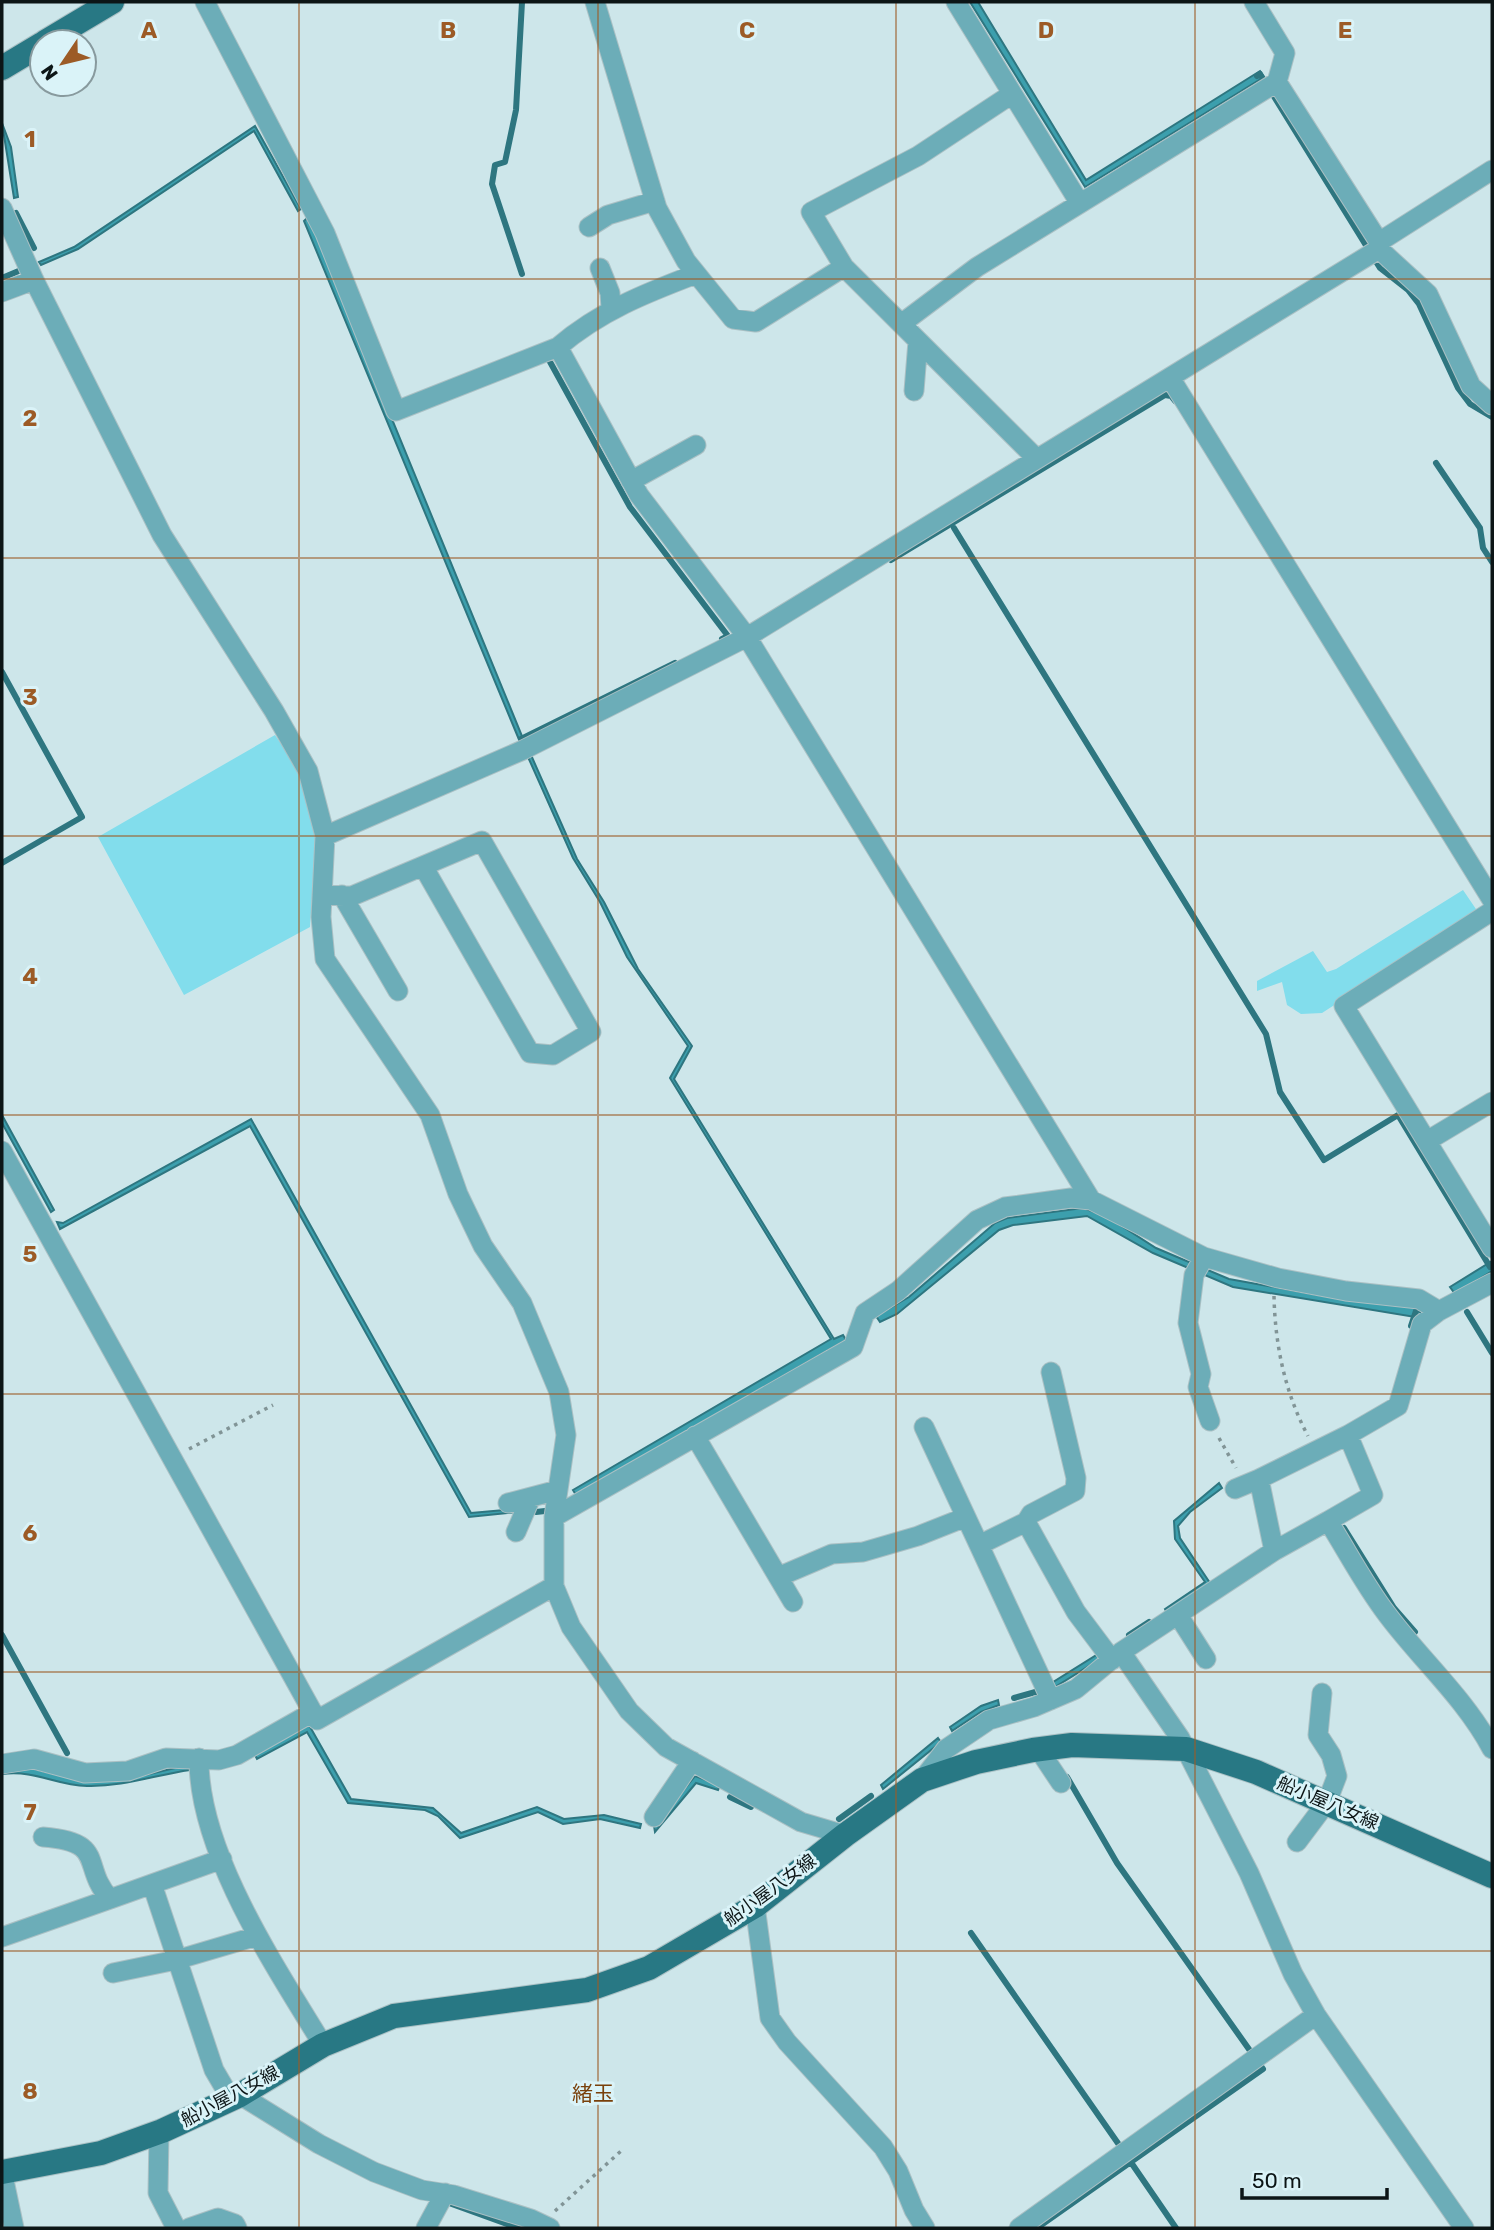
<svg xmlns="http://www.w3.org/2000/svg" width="1494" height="2230" font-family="Rubik,'Noto Sans JP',sans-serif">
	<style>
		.green { fill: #82ddec }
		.water { fill: #3c9fad; stroke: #2e7680; stroke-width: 2 }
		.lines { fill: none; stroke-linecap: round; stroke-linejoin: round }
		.stream { stroke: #2e7680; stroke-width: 6 }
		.minor-casing { stroke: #aac0c4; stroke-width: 21 }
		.major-casing { stroke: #aac0c4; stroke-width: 26 }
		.path { stroke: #819496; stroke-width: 3.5; stroke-dasharray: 3.5 5; stroke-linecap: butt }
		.minor { stroke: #6cadb8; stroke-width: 19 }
		.major { stroke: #287884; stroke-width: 24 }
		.grid { fill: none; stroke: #9c5b26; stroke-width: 2; stroke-opacity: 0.55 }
		.labels { text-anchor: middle; stroke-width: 6; stroke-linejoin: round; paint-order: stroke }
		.street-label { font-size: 18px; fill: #0c1516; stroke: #daf3f8 }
		.quarter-label { font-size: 21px; fill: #79400b; stroke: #daf3f8 }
		.grid-label { font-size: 23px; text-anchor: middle; font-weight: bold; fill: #9c5b26; stroke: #daf3f8; stroke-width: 6; stroke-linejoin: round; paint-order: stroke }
	</style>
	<rect width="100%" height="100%" fill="#cde6ea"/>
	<!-- green -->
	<path class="green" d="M 275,735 L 297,767 L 317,825 L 310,927 L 184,995 L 98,837 Z
		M 1463,890 L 1478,912 L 1322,1013 L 1301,1014 L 1287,1005 L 1282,982 L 1257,991 L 1257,981 L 1313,951 L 1327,972 L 1336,969 Z"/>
	<!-- water -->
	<path class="water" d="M 970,2 L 978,2 L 1086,180 L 1260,71 L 1264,77 L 1085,187 Z
		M 2,123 L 11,147 L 18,197 L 14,198 Z
		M 255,126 L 301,209 L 298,211 L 254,131 L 78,249 L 41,265 L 39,262 L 74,247 Z
		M 307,218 L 314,229 L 524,741 L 520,742 L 304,221 Z
		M 531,755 L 577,859 L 604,902 L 638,969 L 692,1046 L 674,1079 L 834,1339 L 843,1335 L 846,1340 L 576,1495 L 573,1490 L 831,1339 L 670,1078 L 688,1046 L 627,957 L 600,902 L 573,858 L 528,757 Z
		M 2,1115 L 54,1210 L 51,1212 L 2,1123 Z
		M 251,1119 L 471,1513 L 516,1509 L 517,1512 L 469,1517 L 250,1126 L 60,1229 L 57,1222 L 63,1223 Z
		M 1083,1208 L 1106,1216 L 1156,1248 L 1229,1279 L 1347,1300 L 1416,1307 L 1421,1314 L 1415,1317 L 1233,1287 L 1153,1253 L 1087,1216 L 1013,1225 L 999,1230 L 897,1314 L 880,1322 L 876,1316 L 909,1297 L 995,1223 L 1007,1218 Z
		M 1492,1261 L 1492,1271 L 1455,1294 L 1450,1287 Z
		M 1219,1483 L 1222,1488 L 1190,1512 L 1178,1526 L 1180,1538 L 1210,1583 L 1167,1613 L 1165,1609 L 1205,1582 L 1175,1539 L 1174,1521 Z
		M 1098,1654 L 1100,1659 L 1055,1687 L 1050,1684 Z
		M 998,1700 L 999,1705 L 981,1712 L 952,1731 L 950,1727 L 981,1706 Z
		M 309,1725 L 351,1799 L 433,1808 L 461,1833 L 537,1807 L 564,1819 L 604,1815 L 641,1824 L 640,1828 L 600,1819 L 563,1824 L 538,1812 L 460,1838 L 438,1816 L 425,1810 L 348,1803 L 307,1732 L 257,1759 L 255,1755 Z
		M 938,1738 L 941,1742 L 883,1789 L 881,1785 Z
		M 188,1765 L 190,1770 C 155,1775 123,1787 87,1786 C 54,1785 37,1770 2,1774 L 2,1770 L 27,1767 L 82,1781 L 145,1775 Z
		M 695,1776 L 720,1785 L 718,1790 L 696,1783 L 655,1832 L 654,1826 Z"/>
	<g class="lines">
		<!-- stream -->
		<path class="stream" d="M 1257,76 L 1260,74 L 1380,268 L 1408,290 L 1419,304 L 1458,388 L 1470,404 L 1492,417
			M 16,213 L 34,248
			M 522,274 L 492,184 L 495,165 L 505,162 L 516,110 L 522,2
			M 2,278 L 21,270
			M 549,360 L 630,507 L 728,636 L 722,639
			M 1436,463 L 1480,528 L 1483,548 L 1492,562
			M 954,528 L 1266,1034 L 1280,1092 L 1324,1160 L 1398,1115 L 1490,1267
			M 891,560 L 1165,395 L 1171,396 L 1175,401
			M 2,672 L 82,817 L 2,863
			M 521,739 L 675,663
			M 1467,1312 L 1492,1353
			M 1411,1326 L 1416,1311
			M 536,1512 L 545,1511
			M 1344,1528 L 1394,1608 L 1415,1632
			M 2,1635 L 67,1753
			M 1129,1635 L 1149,1622
			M 1014,1698 L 1039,1691
			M 730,1797 L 751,1807
			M 839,1819 L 871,1796
			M 971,1933 L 1122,2149
			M 1128,2158 L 1176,2228
			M 449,2203 L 518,2228
			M 1037,2228 L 1263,2069 L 1117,1863 L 1067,1777"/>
		<!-- minor casing -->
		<g class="minor-casing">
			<path id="minor" d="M 205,2 L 325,233 L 396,411 L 558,347 L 639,495 L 747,637 L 1091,1200
				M 595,2 L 657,208 L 686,261 L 733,319 L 756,322 L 844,267
				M 956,2 L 1079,202
				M 1277,82 L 1379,242
				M 1012,94 L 918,156 L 811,212 L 844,267 L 1036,458
				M 2,208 L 34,280 L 162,535 L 274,711 L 308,771 L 325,836 L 321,917 L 325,959 L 430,1115 L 458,1194 L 483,1246 L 522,1303 L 559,1392 L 566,1435 L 554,1517 L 554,1586 L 571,1627 L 629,1711 L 666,1747 L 801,1822 L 845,1835
				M 589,227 L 608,215 L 655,201
				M 1379,249 L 1428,294 L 1471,386 L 1492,405
				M 600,268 L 610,293 L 611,308
				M 2,292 L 34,280
				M 901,324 L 977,267 L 1277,82 L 1285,53 L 1254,2
				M 558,347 C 600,311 646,293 696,274
				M 1171,379 L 1492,900
				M 914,391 L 918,341
				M 631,481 L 696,445
				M 325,836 L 523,750 L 747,637 L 1379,249 L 1379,242 L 1492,170
				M 322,895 L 352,896 L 482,841 L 591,1032 L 553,1055 L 530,1053 L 423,866
				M 342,895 L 398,991
				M 1492,911 L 1344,1006 L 1492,1248
				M 1427,1141 L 1492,1102
				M 2,1151 L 317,1720 L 554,1586
				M 1204,1257 L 1194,1275 L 1188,1323 L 1201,1374 L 1198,1387 L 1210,1421
				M 1492,1283 L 1439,1311 L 1422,1324 L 1398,1406 L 1348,1435 L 1373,1495 L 1328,1521 C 1347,1551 1364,1584 1386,1613 C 1420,1659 1465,1698 1492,1749
				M 1051,1372 L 1076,1478 L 1075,1491 L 1031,1514 L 1026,1522 L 1076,1612 L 1112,1660
				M 924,1427 L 979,1545 L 1026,1522
				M 695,1436 L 793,1602
				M 1235,1489 L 1259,1479
				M 508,1503 L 558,1490
				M 554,1517 L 853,1347 L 865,1313 L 898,1291 L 977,1220 L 1005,1207 L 1071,1198 L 1091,1200 L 1204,1257 L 1278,1278 L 1346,1291 L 1419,1299 L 1439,1311
				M 516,1532 L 531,1497
				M 979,1545 L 1051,1700
				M 1274,1551 L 1259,1479 L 1348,1435
				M 778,1577 L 832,1554 L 863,1552 L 918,1536 L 966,1517
				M 1178,1615 L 1206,1659
				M 1121,1652 L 1180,1738 L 1249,1873 L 1293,1974 L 1316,2015 L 1464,2228
				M 1039,1750 L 1061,1783
				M 199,1758 C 198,1852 275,1966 323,2045
				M 2,1764 L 34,1759 L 85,1773 L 128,1771 L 166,1758 L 219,1760 L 237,1755 L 313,1712
				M 922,1780 L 946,1749 L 989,1720 L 1034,1707 L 1076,1689 L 1121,1652 L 1274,1551 L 1328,1521
				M 654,1817 L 692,1761
				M 43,1837 C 108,1842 80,1866 110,1899 L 222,1859
				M 1297,1842 L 1327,1802 L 1337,1776 L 1331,1755 L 1318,1735 L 1322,1693
				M 152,1884 L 214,2070 L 231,2099
				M 755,1906 L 770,2018 L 787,2042 L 883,2147 L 898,2171 L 914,2210 L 925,2228
				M 2,1937 L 110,1899
				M 113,1973 L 176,1960 L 257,1936
				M 240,2095 L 319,2144 L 374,2172 L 422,2190 L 454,2195 L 531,2219 L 550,2228
				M 159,2132 L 158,2193 L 176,2228
				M 2,2171 L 14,2228
				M 189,2228 L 218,2218 L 235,2224 L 237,2228
				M 426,2228 L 445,2193
				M 1019,2228 L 1316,2015"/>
		</g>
		<!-- major casing -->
		<g class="major-casing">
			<path id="major" d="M 45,42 L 112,2
				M 2,68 L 42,44
				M 2,2172 L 101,2153 L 162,2131 L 240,2095 L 323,2045 L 394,2016 L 587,1990 L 649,1968 L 755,1906 L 845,1835 L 922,1780 L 976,1762 L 1033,1750 L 1072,1745 L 1186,1749 L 1256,1772 L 1492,1876"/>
		</g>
		<!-- path -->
		<path class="path" d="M 1274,1296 C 1275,1345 1285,1393 1308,1436
			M 1219,1438 L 1236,1468
			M 189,1449 L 273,1405
			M 555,2211 L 621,2151"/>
		<!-- minor -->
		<use href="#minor" class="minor"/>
		<!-- major -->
		<use href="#major" class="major"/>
	</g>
	<!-- grid -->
	<path class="grid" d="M 299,2 L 299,2228M 598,2 L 598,2228M 896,2 L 896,2228M 1195,2 L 1195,2228M 2,279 L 1492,279M 2,558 L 1492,558M 2,836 L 1492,836M 2,1115 L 1492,1115M 2,1394 L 1492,1394M 2,1672 L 1492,1672M 2,1951 L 1492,1951"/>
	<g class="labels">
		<!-- street labels -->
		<g class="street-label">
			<text transform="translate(1328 1803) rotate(23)" y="6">船小屋八女線</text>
			<text transform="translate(770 1890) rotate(-36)" y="6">船小屋八女線</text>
			<text transform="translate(230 2096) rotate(-28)" y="6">船小屋八女線</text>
		</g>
		<!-- quarter labels -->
		<g class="quarter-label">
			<text x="593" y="2101">緒玉</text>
		</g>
	</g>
	<g class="grid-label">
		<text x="149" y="38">A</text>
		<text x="448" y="38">B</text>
		<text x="747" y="38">C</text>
		<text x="1046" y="38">D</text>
		<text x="1345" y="38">E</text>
		<text x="30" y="147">1</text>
		<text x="30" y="426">2</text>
		<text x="30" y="705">3</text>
		<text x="30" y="984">4</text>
		<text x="30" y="1262">5</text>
		<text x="30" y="1541">6</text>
		<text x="30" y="1820">7</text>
		<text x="30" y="2099">8</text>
	</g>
	<!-- border -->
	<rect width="1494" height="2230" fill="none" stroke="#0c1516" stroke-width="7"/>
	<!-- north arrow -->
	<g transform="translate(63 63) rotate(235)"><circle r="33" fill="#daf3f8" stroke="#889a9e" stroke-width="2"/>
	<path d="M0-5L12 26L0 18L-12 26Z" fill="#9c5b26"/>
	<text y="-10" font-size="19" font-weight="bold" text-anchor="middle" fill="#0c1516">N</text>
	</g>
	<!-- scale -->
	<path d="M1242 2188v10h145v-10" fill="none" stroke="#0c1516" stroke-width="3.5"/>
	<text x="1252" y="2188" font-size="21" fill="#0c1516" stroke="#daf3f8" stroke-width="5" paint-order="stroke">50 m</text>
</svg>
